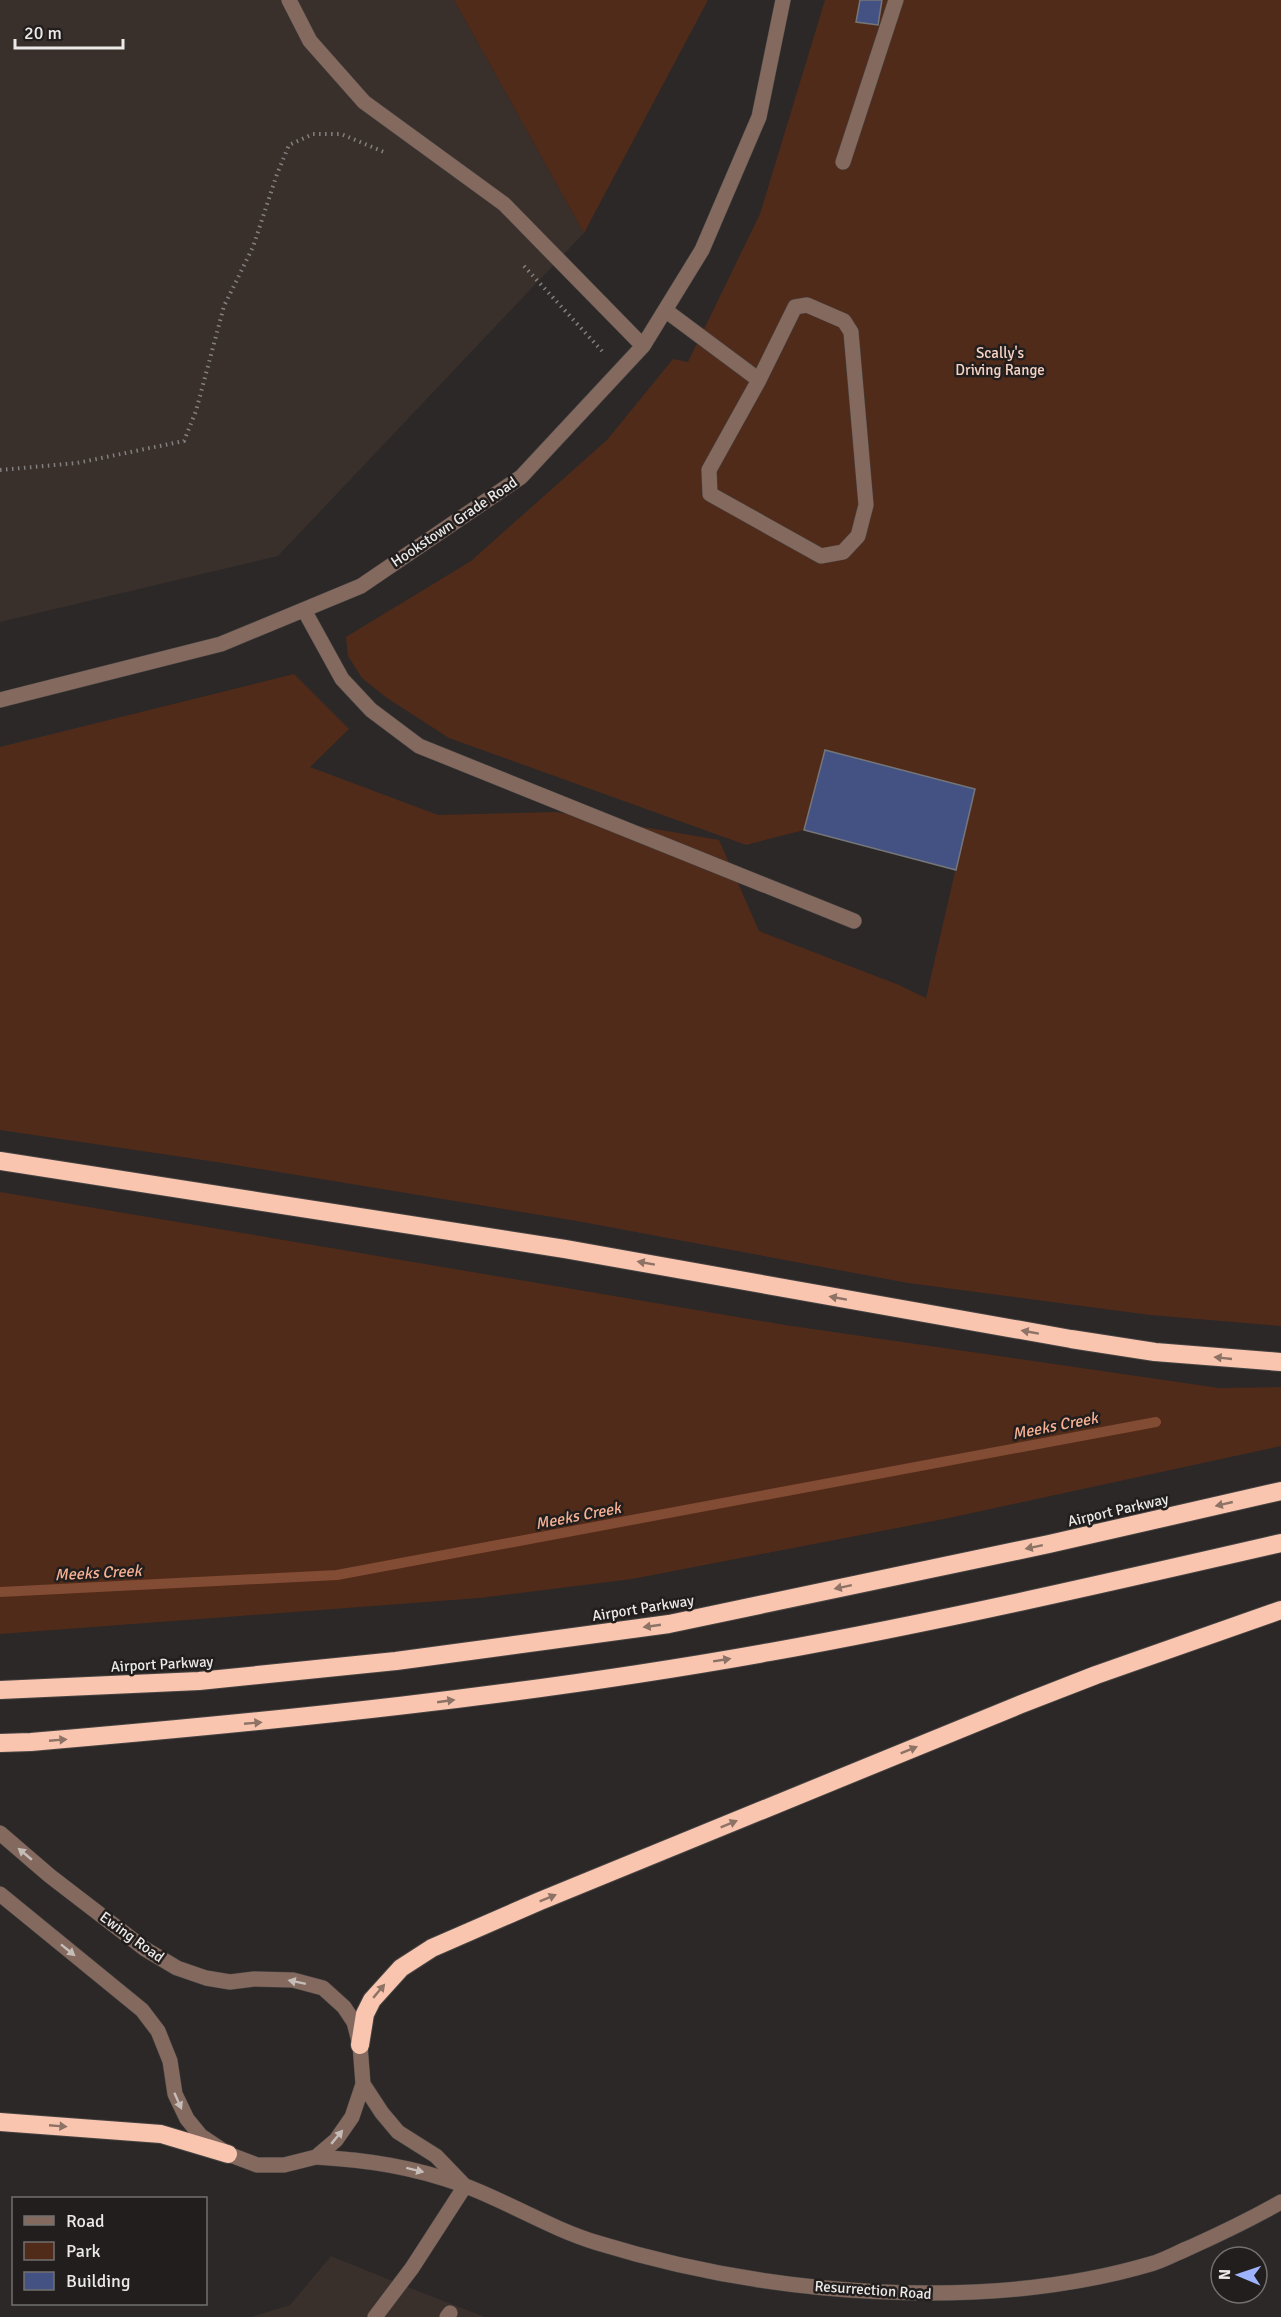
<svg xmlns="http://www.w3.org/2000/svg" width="1281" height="2317" font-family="Signika,sans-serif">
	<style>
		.built { fill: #392f2b }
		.green { fill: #512b1a }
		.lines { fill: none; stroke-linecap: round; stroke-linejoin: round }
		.stream { stroke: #824b33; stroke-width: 10 }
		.building { fill: #445283; stroke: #757679; stroke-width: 1.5 }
		.minor-casing { stroke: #464342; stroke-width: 16 }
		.highway-casing { stroke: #464342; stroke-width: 20 }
		.path { stroke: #838180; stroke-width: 4; stroke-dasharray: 1.5 4.5; stroke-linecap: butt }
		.minor { stroke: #83695e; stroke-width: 15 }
		.highway { stroke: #f9c5af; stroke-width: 18 }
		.oneway { fill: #8d7266 }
		.oneway2 { fill: #c7bdb8 }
		.labels { text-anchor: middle; stroke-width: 5; stroke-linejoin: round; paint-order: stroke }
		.park-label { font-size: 15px; fill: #f7d3c4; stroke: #211e1d }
		.street-label { font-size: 15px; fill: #eceae9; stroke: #211e1d }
		.water-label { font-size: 16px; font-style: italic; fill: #f6b194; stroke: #211e1d }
	</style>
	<rect width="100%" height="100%" fill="#2b2827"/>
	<!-- built -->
	<path class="built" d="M 0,0 L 454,0 L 584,233 L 278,556 L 0,622 Z
		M 331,2256 L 400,2284 L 485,2317 L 251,2317 L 290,2305 Z"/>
	<!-- green -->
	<path class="green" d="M 454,0 L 708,0 L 584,233 Z
		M 825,0 L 1281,0 L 1281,1326 L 1150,1315 L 908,1283 L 577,1221 L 223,1163 L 0,1130 L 0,747 L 294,674 L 349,729 L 310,767 L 438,815 L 556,812 L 719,840 L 759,931 L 899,985 L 926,998 L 974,789 L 825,750 L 804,830 L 746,845 L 449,738 L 387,698 L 362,678 L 348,656 L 346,637 L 471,561 L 607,440 L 673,359 L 688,362 L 760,214 Z
		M 0,1192 L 785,1325 L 1219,1388 L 1281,1387 L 1281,1446 L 949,1518 L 632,1579 L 479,1598 L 0,1634 Z"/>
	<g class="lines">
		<!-- stream -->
		<path class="stream" d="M 0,1592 L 337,1575 L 1156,1422"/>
	</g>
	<!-- building -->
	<path class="building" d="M 860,0 L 882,0 L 878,25 L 856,22 Z
		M 825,750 L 975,789 L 956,870 L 804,830 Z"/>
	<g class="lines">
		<!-- minor casing -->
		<g class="minor-casing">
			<path id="minor" d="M 289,0 L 310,41 L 364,102 L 504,204 L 643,346
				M 843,162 L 896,0
				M 807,305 L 844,321 L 851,332 L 866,505 L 858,536 L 843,552 L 821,556 L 710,494 L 709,470 L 759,380 L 795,307 Z
				M 665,310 L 759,380
				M 304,610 L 342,679 L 371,710 L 419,746 L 854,921
				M 0,700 L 221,644 L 361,586 L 521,477 L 643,346 L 702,250 L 759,117 L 783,0
				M 0,1833 L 50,1876 L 145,1949 L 177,1968 L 206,1978 L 230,1982 L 254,1979 L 293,1980 L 323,1988 L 344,2007 L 354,2022 L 360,2045 L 363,2084 L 352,2117 L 336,2140 L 316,2157 L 284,2165 L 257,2165 L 228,2154 L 201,2136 L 187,2119 L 175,2094 L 170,2061 L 158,2031 L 142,2010 L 0,1894
				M 363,2084 L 382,2113 L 398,2132 L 436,2156 L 463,2184
				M 316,2157 C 368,2160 414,2167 463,2185 C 509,2202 551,2229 598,2243 C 766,2295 984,2314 1154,2263 C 1166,2259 1179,2252 1191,2247 C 1222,2233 1251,2219 1281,2202
				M 375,2317 L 412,2268 L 465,2186
				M 447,2317 L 450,2313"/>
		</g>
		<!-- highway casing -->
		<g class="highway-casing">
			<path id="highway" d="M 0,1161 L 565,1249 L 1071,1339 L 1155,1352 L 1281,1362
				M 0,1690 L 199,1681 L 396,1661 L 669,1624 L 1049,1544 L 1281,1491
				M 0,1743 L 31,1742 C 278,1721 525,1696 770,1652 C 942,1621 1111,1582 1281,1543
				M 360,2045 L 365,2014 L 372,2000 L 401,1968 L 432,1948 L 540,1901 L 1019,1705 L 1096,1675 L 1281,1610
				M 0,2122 L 161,2134 L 228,2154"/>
		</g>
		<!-- path -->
		<path class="path" d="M 524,266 L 602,351
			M 0,470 L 77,463 L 184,441 L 196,411 L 224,306 L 253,247 L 277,174 L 289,145 L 313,134 L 341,134 L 384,152"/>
		<!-- minor -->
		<use href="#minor" class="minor"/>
		<!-- highway -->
		<use href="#highway" class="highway"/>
	</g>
	<!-- one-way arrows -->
	<defs><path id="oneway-solid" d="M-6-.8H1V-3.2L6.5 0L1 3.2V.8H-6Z" transform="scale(1.5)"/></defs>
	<g class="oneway">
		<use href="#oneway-solid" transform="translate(646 1263) rotate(-170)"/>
		<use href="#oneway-solid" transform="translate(838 1298) rotate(-170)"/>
		<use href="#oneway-solid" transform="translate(1030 1332) rotate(-170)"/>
		<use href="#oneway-solid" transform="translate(1223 1358) rotate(-174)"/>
		<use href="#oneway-solid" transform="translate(1224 1504) rotate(167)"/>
		<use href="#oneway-solid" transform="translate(1034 1547) rotate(168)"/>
		<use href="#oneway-solid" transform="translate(843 1587) rotate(168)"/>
		<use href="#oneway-solid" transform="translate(652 1626) rotate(172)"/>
		<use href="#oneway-solid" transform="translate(722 1660) rotate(-9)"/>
		<use href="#oneway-solid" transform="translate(446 1701) rotate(-8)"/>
		<use href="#oneway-solid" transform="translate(253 1723) rotate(-5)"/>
		<use href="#oneway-solid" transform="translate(58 1740) rotate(-5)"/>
		<use href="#oneway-solid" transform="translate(909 1750) rotate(-22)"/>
		<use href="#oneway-solid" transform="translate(729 1824) rotate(-22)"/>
		<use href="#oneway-solid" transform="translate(548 1898) rotate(-22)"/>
		<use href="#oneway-solid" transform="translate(379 1991) rotate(-50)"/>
		<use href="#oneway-solid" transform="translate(58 2126) rotate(5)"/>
	</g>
	<g class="oneway2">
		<use href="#oneway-solid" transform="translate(25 1854) rotate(-140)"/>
		<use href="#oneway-solid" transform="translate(68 1950) rotate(39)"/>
		<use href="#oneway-solid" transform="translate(297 1982) rotate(-168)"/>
		<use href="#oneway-solid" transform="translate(178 2101) rotate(66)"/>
		<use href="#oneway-solid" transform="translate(337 2137) rotate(-50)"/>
		<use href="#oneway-solid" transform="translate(415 2170) rotate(14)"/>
	</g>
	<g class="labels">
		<!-- park labels -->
		<g class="park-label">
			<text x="1000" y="358">Scally's<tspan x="1000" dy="17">Driving Range</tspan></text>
		</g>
		<!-- street labels -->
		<g class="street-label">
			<text transform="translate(454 522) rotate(-34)" y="5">Hookstown Grade Road</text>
			<text transform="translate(1118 1510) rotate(-13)" y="5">Airport Parkway</text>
			<text transform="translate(643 1608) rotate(-9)" y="5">Airport Parkway</text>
			<text transform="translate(162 1664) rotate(-3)" y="5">Airport Parkway</text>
			<text transform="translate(132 1937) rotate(36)" y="5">Ewing Road</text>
			<text transform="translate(873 2290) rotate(4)" y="5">Resurrection Road</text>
		</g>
		<!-- water labels -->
		<g class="water-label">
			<text transform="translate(1055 1425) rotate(-11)" y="6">Meeks Creek</text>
			<text transform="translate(578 1515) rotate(-11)" y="6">Meeks Creek</text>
			<text transform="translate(98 1572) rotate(-3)" y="6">Meeks Creek</text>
		</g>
	</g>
	<!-- legend -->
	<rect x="12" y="2197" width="195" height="108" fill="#211e1d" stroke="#72706f" stroke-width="1.5"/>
	<rect x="24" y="2216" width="30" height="9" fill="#83695e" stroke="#72706f" stroke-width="1.5"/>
	<text x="66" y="2227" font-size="18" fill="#eceae9">Road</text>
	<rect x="24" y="2242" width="30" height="18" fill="#512b1a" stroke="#72706f" stroke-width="1.5"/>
	<text x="66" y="2257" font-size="18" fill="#eceae9">Park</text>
	<rect x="24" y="2272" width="30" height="18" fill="#445283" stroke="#72706f" stroke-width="1.5"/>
	<text x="66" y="2287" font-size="18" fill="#eceae9">Building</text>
	<!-- north arrow -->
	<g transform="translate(1239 2275) rotate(272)"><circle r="28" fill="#211e1d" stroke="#72706f" stroke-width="1.5"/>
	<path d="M0-4.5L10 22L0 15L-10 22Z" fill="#9db4fd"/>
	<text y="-9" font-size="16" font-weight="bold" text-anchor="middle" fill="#eceae9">N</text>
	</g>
	<!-- scale -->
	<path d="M15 39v9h108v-9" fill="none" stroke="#eceae9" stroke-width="3"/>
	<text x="24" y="39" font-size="18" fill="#eceae9" stroke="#211e1d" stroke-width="4.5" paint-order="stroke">20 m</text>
</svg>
